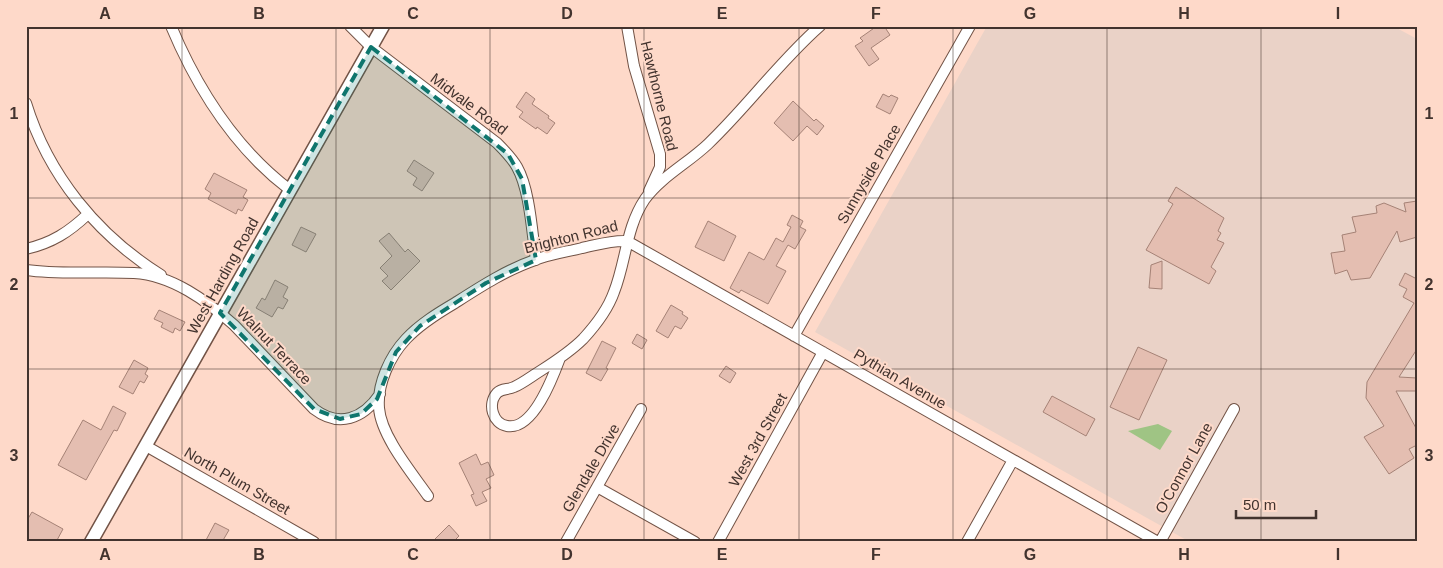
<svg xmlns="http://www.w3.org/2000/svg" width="1443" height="568" font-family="Helvetica,sans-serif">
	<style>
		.commercial { fill: #ead2c7 }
		.green { fill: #9fc484 }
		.building { fill: #e4beb1; stroke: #a58276 }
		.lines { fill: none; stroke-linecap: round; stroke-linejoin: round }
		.minor-casing { stroke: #725346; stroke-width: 12 }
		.tertiary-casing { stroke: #725346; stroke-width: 15 }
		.minor { stroke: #fff; stroke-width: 10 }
		.tertiary { stroke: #fff; stroke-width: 12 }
		.marked { fill: #0f766e; fill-opacity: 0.2; stroke: #0f766e; stroke-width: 4; stroke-dasharray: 10 6; stroke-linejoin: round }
		.grid { fill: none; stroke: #42332e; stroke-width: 1; stroke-opacity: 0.55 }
		.labels { text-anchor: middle; stroke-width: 4; stroke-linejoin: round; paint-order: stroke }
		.street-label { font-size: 15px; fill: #42332e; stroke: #fed9c9 }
		.neatline { fill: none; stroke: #42332e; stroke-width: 2 }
		.grid-label { font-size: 16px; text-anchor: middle; font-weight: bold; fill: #42332e }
	</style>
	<rect width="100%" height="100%" fill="#fed9c9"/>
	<!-- commercial -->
	<path class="commercial" d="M 987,26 L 1393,26 L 1417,39 L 1417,542 L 1190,542 L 815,332 Z"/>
	<!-- green -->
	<path class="green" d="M 1158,424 L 1172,431 L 1160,450 L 1128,431 Z"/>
	<!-- building -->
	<path class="building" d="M 877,26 L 884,26 L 890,35 L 871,48 L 879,59 L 869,66 L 855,46 L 863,41 L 860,38 Z
		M 526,92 L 535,99 L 532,104 L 549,116 L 548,118 L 555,123 L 547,134 L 537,127 L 536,129 L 519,117 L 523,112 L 516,107 Z
		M 883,94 L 889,97 L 891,95 L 898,98 L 890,114 L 876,107 Z
		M 793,101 L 814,121 L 816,119 L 824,126 L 817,135 L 807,126 L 793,141 L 774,123 Z
		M 414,160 L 434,173 L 422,191 L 413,185 L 417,178 L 407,171 Z
		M 214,173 L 247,190 L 243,197 L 248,200 L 242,211 L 238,209 L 236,214 L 208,199 L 211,193 L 205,189 Z
		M 1176,187 L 1224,218 L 1218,231 L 1221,233 L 1217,240 L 1224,243 L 1211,267 L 1216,271 L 1209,284 L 1146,250 L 1173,204 L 1168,201 Z
		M 1417,201 L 1417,237 L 1400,242 L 1397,231 L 1370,278 L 1351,280 L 1347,270 L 1335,274 L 1331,253 L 1345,251 L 1342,235 L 1356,232 L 1352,217 L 1377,213 L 1376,206 L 1384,203 L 1406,212 L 1404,203 Z
		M 792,215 L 803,221 L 800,227 L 806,230 L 795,249 L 788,245 L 776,266 L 786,271 L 768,304 L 741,290 L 739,293 L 730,288 L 749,252 L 764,260 L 776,238 L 783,242 L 791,227 L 787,225 Z
		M 708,221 L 736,236 L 724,261 L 695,247 Z
		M 301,227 L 316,234 L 306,252 L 292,245 Z
		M 389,233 L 405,252 L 408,249 L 420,261 L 391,290 L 382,281 L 388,276 L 380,268 L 392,256 L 379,241 Z
		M 1162,261 L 1162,289 L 1149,288 L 1151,265 Z
		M 1405,273 L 1417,279 L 1417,349 L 1399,377 L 1417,378 L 1417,391 L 1396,391 L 1417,430 L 1417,445 L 1409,449 L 1414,458 L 1389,474 L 1364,437 L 1384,426 L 1366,398 L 1367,382 L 1414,303 L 1403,297 L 1407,289 L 1399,285 Z
		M 275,280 L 288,287 L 283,297 L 288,300 L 283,309 L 278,307 L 272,317 L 256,308 L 262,298 L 265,300 Z
		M 671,305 L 683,312 L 682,314 L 688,318 L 681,329 L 675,326 L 668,338 L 656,331 Z
		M 159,310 L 185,322 L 180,331 L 175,328 L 173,333 L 161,327 L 163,323 L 154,319 Z
		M 637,334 L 647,340 L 642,349 L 632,343 Z
		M 602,341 L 616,348 L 606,368 L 608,369 L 601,381 L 586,373 Z
		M 1138,347 L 1167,360 L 1139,420 L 1110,407 Z
		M 134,360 L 148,368 L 145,374 L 148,376 L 144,383 L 140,381 L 133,394 L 119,387 Z
		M 726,366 L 736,373 L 730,383 L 719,376 Z
		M 1052,396 L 1095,419 L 1086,436 L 1043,412 Z
		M 113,406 L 126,413 L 117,431 L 114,430 L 86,480 L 58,465 L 83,420 L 101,430 Z
		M 476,454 L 481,465 L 488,462 L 494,475 L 486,479 L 491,488 L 482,492 L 487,501 L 476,506 L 471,495 L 474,494 L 459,463 Z
		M 32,512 L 63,529 L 56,542 L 26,542 L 26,522 Z
		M 215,523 L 229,530 L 222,542 L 205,542 Z
		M 449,525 L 459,536 L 453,542 L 432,542 Z"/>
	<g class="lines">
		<!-- minor casing -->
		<g class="minor-casing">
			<path id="minor" d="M 171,26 C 197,88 236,149 290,190
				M 350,26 L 371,47 L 497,143 C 504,150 512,158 517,167 C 530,190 532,233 536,260
				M 627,26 L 634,66 L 660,154 L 660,167 L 649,191
				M 26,103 C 48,175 97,235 161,275
				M 26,249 C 52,243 69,232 88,214
				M 26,270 C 62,275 98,271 134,273 C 172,275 207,301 234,325 L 314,409 C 339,428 363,419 380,394
				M 794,336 L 970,26
				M 560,358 C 553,377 533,431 507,426 C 493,424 487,404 497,393 C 502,388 508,390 514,387 C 521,384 528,379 534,375 C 551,364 568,354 583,339 C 595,326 608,309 614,292 C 626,262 626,227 645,199 C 661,177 688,163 708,144 C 747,107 779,62 820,26
				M 146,446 L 314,542
				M 597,487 L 695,542
				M 428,496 C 412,473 381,436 379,408 C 377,384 390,356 406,339 C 420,324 438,313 455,303 C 480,287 506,270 535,260 C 550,254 566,252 582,248 C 597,245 611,240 627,241 L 1158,542
				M 566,542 L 641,409
				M 718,542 L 823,352
				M 967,542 L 1013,460
				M 1160,542 L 1234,409"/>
		</g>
		<!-- tertiary casing -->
		<g class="tertiary-casing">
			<path id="tertiary" d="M 91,542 L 383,26"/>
		</g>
		<!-- minor -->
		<use href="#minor" class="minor"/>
		<!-- tertiary -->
		<use href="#tertiary" class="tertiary"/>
	</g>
	<!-- marked area -->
	<path class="marked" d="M 371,47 L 508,154 L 522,179 L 536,260 L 486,283 L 420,326 L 396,352 L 377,399 L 361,414 L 340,419 L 314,409 L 220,313 Z"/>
	<!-- grid -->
	<path class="grid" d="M 182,26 L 182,542M 336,26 L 336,542M 490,26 L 490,542M 644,26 L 644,542M 799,26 L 799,542M 953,26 L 953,542M 1107,26 L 1107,542M 1261,26 L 1261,542M 26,198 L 1417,198M 26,369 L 1417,369"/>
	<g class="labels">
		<!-- street labels -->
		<g class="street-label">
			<text transform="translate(659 96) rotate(76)" y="5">Hawthorne Road</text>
			<text transform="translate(469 104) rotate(37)" y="5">Midvale Road</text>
			<text transform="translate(869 174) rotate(-60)" y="5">Sunnyside Place</text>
			<text transform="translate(571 237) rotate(-14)" y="5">Brighton Road</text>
			<text transform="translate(223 276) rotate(-61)" y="5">West Harding Road</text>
			<text transform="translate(274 346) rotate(46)" y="5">Walnut Terrace</text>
			<text transform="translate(900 379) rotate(30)" y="5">Pythian Avenue</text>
			<text transform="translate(758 440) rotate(-61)" y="5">West 3rd Street</text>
			<text transform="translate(591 468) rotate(-60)" y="5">Glendale Drive</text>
			<text transform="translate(1184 468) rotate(-61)" y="5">O'Connor Lane</text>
			<text transform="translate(237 481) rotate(30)" y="5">North Plum Street</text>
		</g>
	</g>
	<!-- border -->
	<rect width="1443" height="568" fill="none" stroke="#fed9c9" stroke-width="55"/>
	<!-- scale -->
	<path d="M1236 510v8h80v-8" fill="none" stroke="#42332e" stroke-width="2.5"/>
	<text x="1243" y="510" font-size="15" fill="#42332e" stroke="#fed9c9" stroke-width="4" paint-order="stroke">50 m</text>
	<rect x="28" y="28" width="1388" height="512" class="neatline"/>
	<g class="grid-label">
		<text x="105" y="19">A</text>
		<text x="259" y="19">B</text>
		<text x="413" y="19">C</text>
		<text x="567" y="19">D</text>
		<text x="722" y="19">E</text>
		<text x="876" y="19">F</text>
		<text x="1030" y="19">G</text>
		<text x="1184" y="19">H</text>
		<text x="1338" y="19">I</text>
		<text x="14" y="119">1</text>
		<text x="1429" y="119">1</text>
		<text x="14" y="290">2</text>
		<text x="1429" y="290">2</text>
		<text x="14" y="461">3</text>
		<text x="1429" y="461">3</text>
		<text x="105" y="560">A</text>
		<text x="259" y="560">B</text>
		<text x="413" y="560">C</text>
		<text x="567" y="560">D</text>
		<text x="722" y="560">E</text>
		<text x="876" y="560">F</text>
		<text x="1030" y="560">G</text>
		<text x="1184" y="560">H</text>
		<text x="1338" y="560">I</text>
	</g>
</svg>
